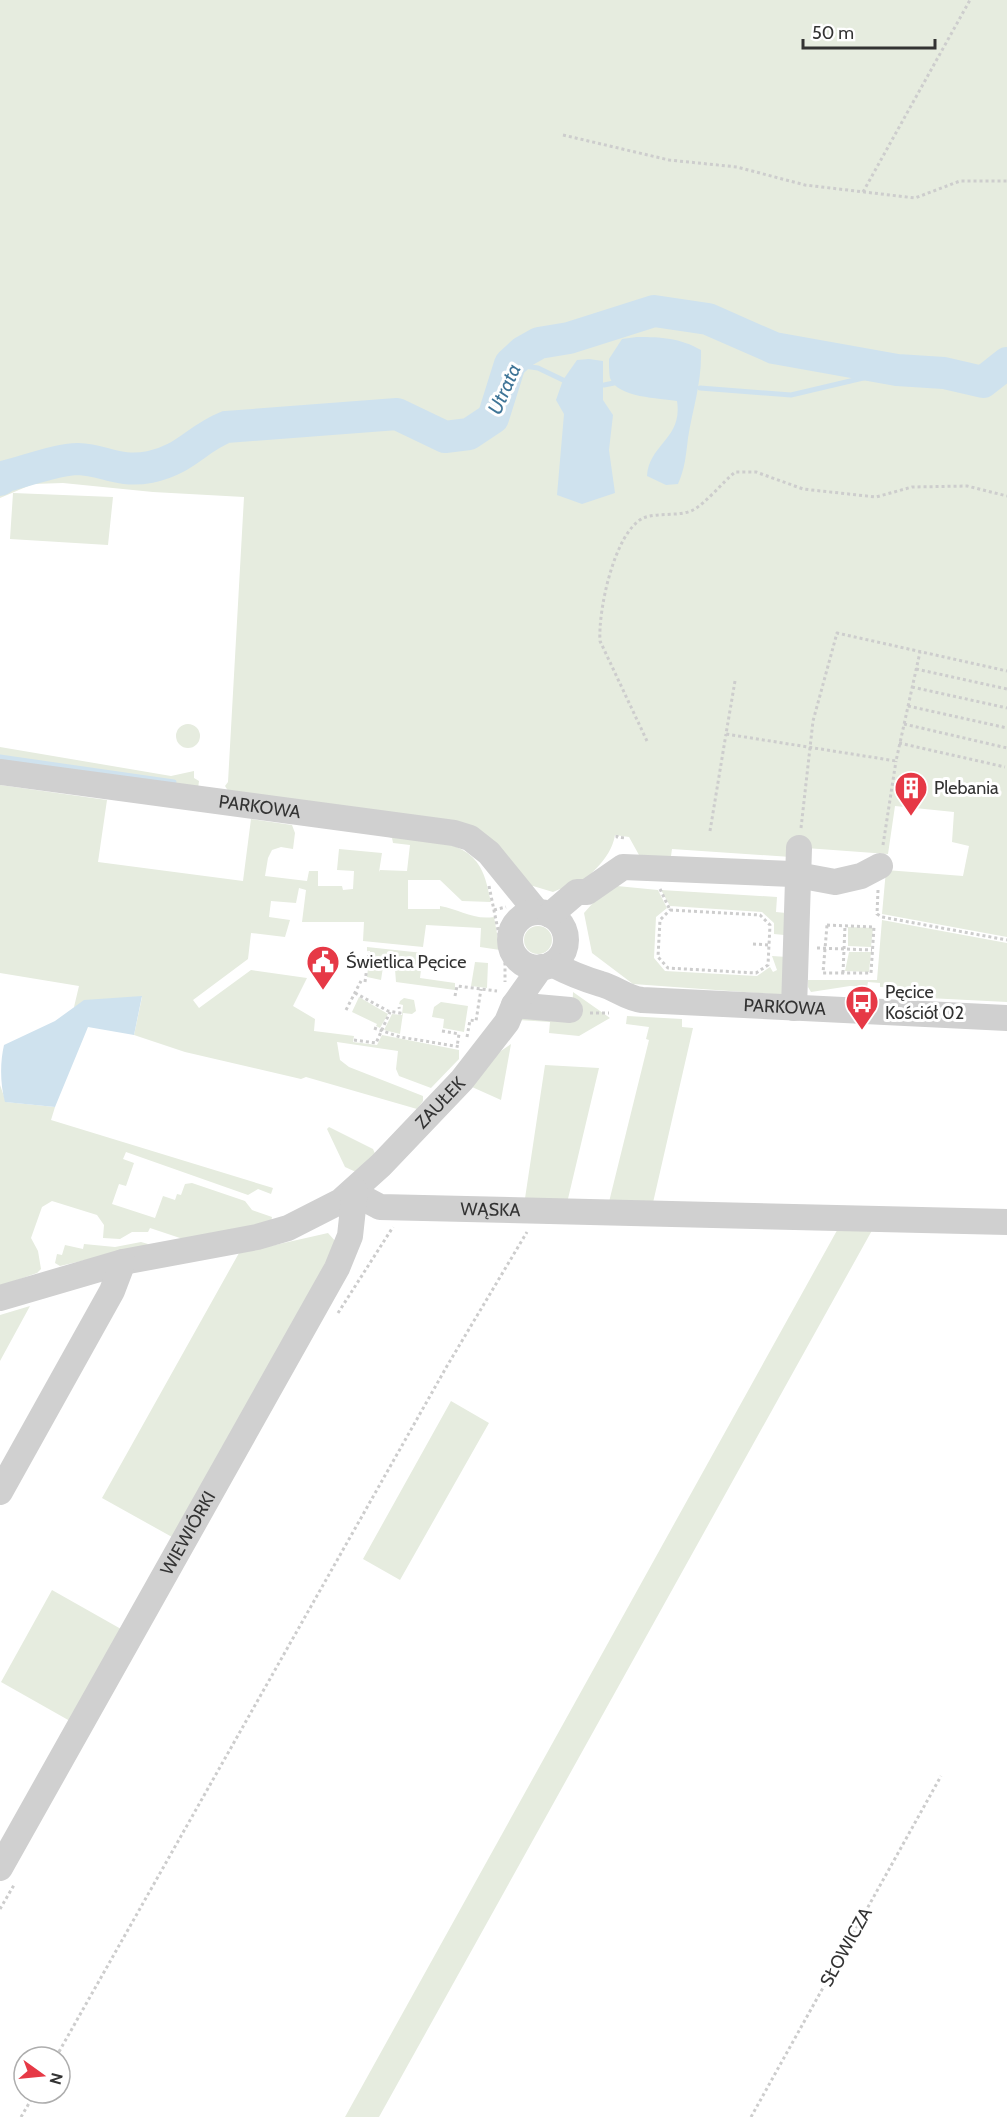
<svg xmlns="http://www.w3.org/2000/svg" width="1007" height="2117" font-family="Cabin,sans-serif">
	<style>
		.green { fill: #e6ecdf }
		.water { fill: #cfe2ee }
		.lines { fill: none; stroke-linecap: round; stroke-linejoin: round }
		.stream { stroke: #cfe2ee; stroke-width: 5 }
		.river { stroke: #cfe2ee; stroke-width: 32 }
		.path { stroke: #cdcdcd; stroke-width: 3; stroke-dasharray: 3 3; stroke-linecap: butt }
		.minor { stroke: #d0d0d0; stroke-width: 26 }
		.labels { text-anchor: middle; stroke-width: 6; stroke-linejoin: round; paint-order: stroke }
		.poi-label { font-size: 18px; fill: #333; stroke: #fff; text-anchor: start }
		.street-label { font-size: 18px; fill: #333; stroke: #fff }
		.water-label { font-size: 20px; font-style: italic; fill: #3f7597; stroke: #fff }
	</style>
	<rect width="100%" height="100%" fill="#fff"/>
	<!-- green -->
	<path class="green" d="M 0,0 L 1007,0 L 1007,937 L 882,914 L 886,870 L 963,876 L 969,846 L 952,842 L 954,812 L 895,806 L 888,854 L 792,847 L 791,857 L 672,849 L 670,863 L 639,855 L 629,837 L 615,835 C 611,861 585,878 567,896 L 560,889 L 553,892 L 533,886 L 528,889 L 498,850 L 230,794 L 225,786 L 228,782 L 244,497 L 153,492 L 63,483 L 33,484 L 0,498 Z
		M 13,493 L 113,497 L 108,545 L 10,539 Z
		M176 736a12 12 0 1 1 24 0a12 12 0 1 1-24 0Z
		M 0,747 L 171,776 L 194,771 L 194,778 L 199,781 L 198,789 L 0,762 Z
		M 0,785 L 107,800 L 98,862 L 243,881 L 251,819 L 292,825 L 295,833 L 293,849 L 281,847 L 272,850 L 268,858 L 265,876 L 307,881 L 309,871 L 318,871 L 318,886 L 342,886 L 343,890 L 353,889 L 354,871 L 337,870 L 339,849 L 382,853 L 379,872 L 380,870 L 407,871 L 410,845 L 393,843 L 392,838 L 386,836 C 415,840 464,837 480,867 C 486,877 488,890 491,902 L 462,901 L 440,880 L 408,880 L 408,909 L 440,909 L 440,906 C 459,909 472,920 494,917 L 500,950 L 480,947 L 481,928 L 426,925 L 423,947 L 363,941 L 364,922 L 302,922 L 306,890 L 299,888 L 296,903 L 271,901 L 269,917 L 290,920 L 285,937 L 251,933 L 248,959 L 193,1000 L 199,1008 L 251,970 L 307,978 L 293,1006 L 315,1019 L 314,1031 L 354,1036 L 353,1042 L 377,1045 L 382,1035 L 459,1050 L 459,1059 L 431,1088 L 399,1076 L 396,1069 L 398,1051 L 337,1042 L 340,1060 L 349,1067 L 423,1096 L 423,1101 L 417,1109 L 306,1077 L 301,1079 L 185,1052 L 134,1035 L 142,997 L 74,1007 L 79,986 L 0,973 Z
		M 617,886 L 658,890 L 667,908 L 656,917 L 654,958 L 665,971 L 757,976 L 770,967 L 773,972 L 777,970 L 772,956 L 787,957 L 785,995 L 633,984 L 592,953 L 584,913 L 600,895 Z
		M 661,890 L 777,897 L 776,912 L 786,913 L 784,935 L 774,934 L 774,923 L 762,912 L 670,906 Z
		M 882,920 L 1007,943 L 1007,1002 L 928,998 L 898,988 L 880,987 L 880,983 L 868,982 L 867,987 L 850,986 L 811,992 L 808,987 L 808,980 L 877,980 Z
		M524 940a14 14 0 1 1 28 0a14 14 0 1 1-28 0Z
		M 848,927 L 873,928 L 871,947 L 848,946 Z
		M 367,947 L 423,953 L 420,978 L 455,983 L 455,990 L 396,982 L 395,969 L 383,967 L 381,980 L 367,977 L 370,951 L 367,951 Z
		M 849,952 L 871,952 L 869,972 L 845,971 Z
		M 475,962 L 488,963 L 487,988 L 471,986 Z
		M 573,992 L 610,1018 L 579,1036 L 549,1033 L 550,1022 L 518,1020 L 521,1016 L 572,1017 Z
		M 359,997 L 388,1014 L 380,1028 L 376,1026 L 377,1024 L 352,1012 Z
		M 404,998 L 414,1000 L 416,1011 L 412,1014 L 403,1013 L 400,1034 L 384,1030 L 392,1014 L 402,1015 L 403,1005 L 399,1004 L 400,1001 Z
		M 441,1002 L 468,1006 L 464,1032 L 443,1028 L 444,1019 L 432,1017 L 434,1007 Z
		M 627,1016 L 682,1019 L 682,1027 L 693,1028 L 652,1207 L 608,1206 L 649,1040 L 646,1039 L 649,1027 L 626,1024 Z
		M 511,1044 L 501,1100 L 472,1087 L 498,1053 Z
		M 545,1065 L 599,1068 L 567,1203 L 524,1205 Z
		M 0,1085 L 6,1102 L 55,1107 L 51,1120 L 273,1188 L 271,1194 L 258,1189 L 248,1195 L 126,1152 L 123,1159 L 134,1163 L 126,1186 L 119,1184 L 112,1204 L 155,1218 L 163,1196 L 175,1200 L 177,1194 L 181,1195 L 185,1184 L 192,1183 L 245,1201 L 252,1210 L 272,1217 L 271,1222 L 186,1240 L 150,1228 L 148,1232 L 132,1232 L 120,1239 L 103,1238 L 104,1225 L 97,1215 L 52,1201 L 42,1207 L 31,1238 L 38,1251 L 41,1269 L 37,1273 L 0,1286 Z
		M 329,1127 L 373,1149 L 376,1156 L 356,1172 L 345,1167 L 327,1129 Z
		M 840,1225 L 875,1225 L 379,2117 L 345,2117 Z
		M 328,1233 L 337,1243 L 172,1537 L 102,1498 L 239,1253 Z
		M 141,1242 L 148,1244 L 146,1248 L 124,1251 L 60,1266 L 55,1263 L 57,1254 L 62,1255 L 65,1245 L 83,1249 L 84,1244 L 115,1247 Z
		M 30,1306 L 0,1361 L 0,1315 Z
		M 451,1401 L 489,1423 L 400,1580 L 363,1559 Z
		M 52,1590 L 121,1629 L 70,1721 L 1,1682 Z"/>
	<!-- water -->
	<path class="water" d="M 637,337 C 661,337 680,338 701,350 C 702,382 693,407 688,438 C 686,455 685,468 678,484 L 666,485 L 647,476 C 649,444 683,439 677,401 C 660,398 617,398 610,378 C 609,372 609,364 609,359 L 622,339 Z
		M 589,359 L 603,361 L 603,400 L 613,415 L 609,450 L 615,493 L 582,504 L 557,495 L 564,414 L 556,400 L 563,380 L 577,360 Z
		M 142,996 L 134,1035 L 88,1027 L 55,1107 L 5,1102 C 0,1084 0,1062 4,1045 L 55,1021 L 84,1000 Z"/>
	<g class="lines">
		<!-- stream -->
		<path class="stream" d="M 510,364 L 538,368 L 563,380
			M 604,385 L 614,383
			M 700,388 L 791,395 L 897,370
			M 0,757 L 174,782"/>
		<!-- river -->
		<path class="river" d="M 0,480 L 6,476 C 27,471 57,459 78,459 C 105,460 118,473 150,467 C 185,460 196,439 226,427 L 397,414 L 445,437 L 469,434 L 493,418 L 510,364 L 523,352 L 539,343 L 569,338 L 654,311 L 708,319 L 774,348 L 897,370 L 944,373 L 983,382 L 1007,363"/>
		<!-- path -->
		<path class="path" d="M 563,135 L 669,160 L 737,167 L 805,185 L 915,198 L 960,181 L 1007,181
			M 863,192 L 970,0
			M 916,669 L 1007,689
			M 735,681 L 726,734 L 896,761 L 920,652
			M 912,687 L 1007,708
			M 908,706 L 1007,728
			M 904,724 L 1007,748
			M 647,741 L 600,641 C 598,611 614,533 643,518 C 658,512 679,517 693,510 C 706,503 723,482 735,472 L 756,472 L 803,489 L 876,497 L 912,487 L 967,486 L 1007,496
			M 899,743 L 1005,767
			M 801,828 L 813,721 L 837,633 L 1007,671
			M 710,831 L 726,734
			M 617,835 L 617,837 L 625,838
			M 883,845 L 896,761
			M 489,886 L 505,964 L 505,982
			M 660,889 L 670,910
			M 878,890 L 877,914 L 882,917 L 1007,940
			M 494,910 L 506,907
			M 670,910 L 760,915 L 770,925 L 768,965 L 756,973 L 668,968 L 658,957 L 660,920 Z
			M 827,925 L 874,927 L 871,973 L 823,973 Z
			M 753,944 L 770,945
			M 817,948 L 872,950
			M 843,973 L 845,926
			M 365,982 L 369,952
			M 355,993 L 388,1011 L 400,1013 L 399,1007
			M 455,996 L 457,986 L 497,991
			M 346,1010 L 361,981
			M 590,1013 L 609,1013
			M 374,1028 L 400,1037 L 461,1047
			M 442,1031 L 459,1034 L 457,1047
			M 467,1037 L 470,1020 L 476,1021 L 481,989
			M 354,1040 L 376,1043 L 390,1012
			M 338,1313 L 393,1227
			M 0,1909 L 14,1885
			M 56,2057 L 447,1366 L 527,1232
			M 21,2117 L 35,2093
			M 751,2117 L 941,1776"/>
		<!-- minor -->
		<g class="minor">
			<path id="s1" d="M 0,772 L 454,833 L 470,838 L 489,853 L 537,912"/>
			<circle cx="538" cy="940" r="28"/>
			<path d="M 550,915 L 577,892 L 587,892 L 623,867 L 792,874 L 835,882 L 861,876 L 880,866"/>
			<path id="s2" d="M 552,964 C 569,973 584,979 601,984 C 616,988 626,998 642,1000 L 1007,1018"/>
			<path d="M 514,1005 L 570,1010"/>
			<path d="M 794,1008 L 799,848"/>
			<path id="s3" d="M 355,1190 L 363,1198 L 380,1207 L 1007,1222"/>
			<path id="s4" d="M 0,1298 L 123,1262 L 257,1237 L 288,1228 L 341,1201 L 381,1165 L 462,1080 L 507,1022 L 514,1005 L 541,967"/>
			<path d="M 0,1492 L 112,1291 L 123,1262"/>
			<path id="s5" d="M 0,1868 L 337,1268 L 350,1236 L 355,1190"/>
		</g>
	</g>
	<!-- icons -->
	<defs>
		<g id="building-pin" transform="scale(1.725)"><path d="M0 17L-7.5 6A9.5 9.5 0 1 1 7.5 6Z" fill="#e63946" stroke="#fff"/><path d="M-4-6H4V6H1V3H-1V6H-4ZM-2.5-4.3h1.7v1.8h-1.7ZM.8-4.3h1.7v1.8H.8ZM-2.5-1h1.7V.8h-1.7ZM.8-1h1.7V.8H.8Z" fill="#fff"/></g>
		<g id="civic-pin" transform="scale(1.725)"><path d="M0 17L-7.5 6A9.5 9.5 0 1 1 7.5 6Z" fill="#e63946" stroke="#fff"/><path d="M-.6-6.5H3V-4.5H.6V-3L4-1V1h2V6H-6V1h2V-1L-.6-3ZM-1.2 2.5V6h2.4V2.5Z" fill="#fff"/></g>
		<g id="bus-pin" transform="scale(1.725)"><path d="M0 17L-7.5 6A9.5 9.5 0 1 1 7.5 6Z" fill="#e63946" stroke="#fff"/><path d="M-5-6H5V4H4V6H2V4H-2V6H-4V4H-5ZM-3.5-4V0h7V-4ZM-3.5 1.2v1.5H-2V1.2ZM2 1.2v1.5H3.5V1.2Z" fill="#fff"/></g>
	</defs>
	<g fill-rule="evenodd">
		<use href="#building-pin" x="911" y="788"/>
		<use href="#civic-pin" x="323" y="962"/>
		<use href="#bus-pin" x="862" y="1002"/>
	</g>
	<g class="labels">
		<!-- poi labels -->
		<g class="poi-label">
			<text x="934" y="794">Plebania</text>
			<text x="346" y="968">Świetlica Pęcice</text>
			<text x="885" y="998">Pęcice<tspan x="885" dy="21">Kościół 02</tspan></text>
		</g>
		<!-- street labels -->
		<g class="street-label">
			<text dy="6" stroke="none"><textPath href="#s1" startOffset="262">PARKOWA</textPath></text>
			<text dy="6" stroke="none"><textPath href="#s2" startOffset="240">PARKOWA</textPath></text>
			<text dy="6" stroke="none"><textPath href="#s4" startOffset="496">ZAUŁEK</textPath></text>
			<text dy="6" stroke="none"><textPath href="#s3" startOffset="141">WĄSKA</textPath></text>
			<text dy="6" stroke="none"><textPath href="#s5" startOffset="384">WIEWIÓRKI</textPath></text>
			<text transform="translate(846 1947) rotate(-61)" y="6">SŁOWICZA</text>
		</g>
		<!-- water labels -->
		<g class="water-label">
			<text transform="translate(504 389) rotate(-66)" y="7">Utrata</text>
		</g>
	</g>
	<!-- north arrow -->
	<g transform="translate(42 2075) rotate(105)"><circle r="28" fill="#ffffff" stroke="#adadad" stroke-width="1.5"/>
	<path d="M0-4.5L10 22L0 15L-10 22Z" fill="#e63946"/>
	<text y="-9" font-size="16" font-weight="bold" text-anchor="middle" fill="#333333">N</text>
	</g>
	<!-- scale -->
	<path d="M803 39v9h132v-9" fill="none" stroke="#333333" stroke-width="3"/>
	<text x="812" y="39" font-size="18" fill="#333333" stroke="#ffffff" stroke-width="4.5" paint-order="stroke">50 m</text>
</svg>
